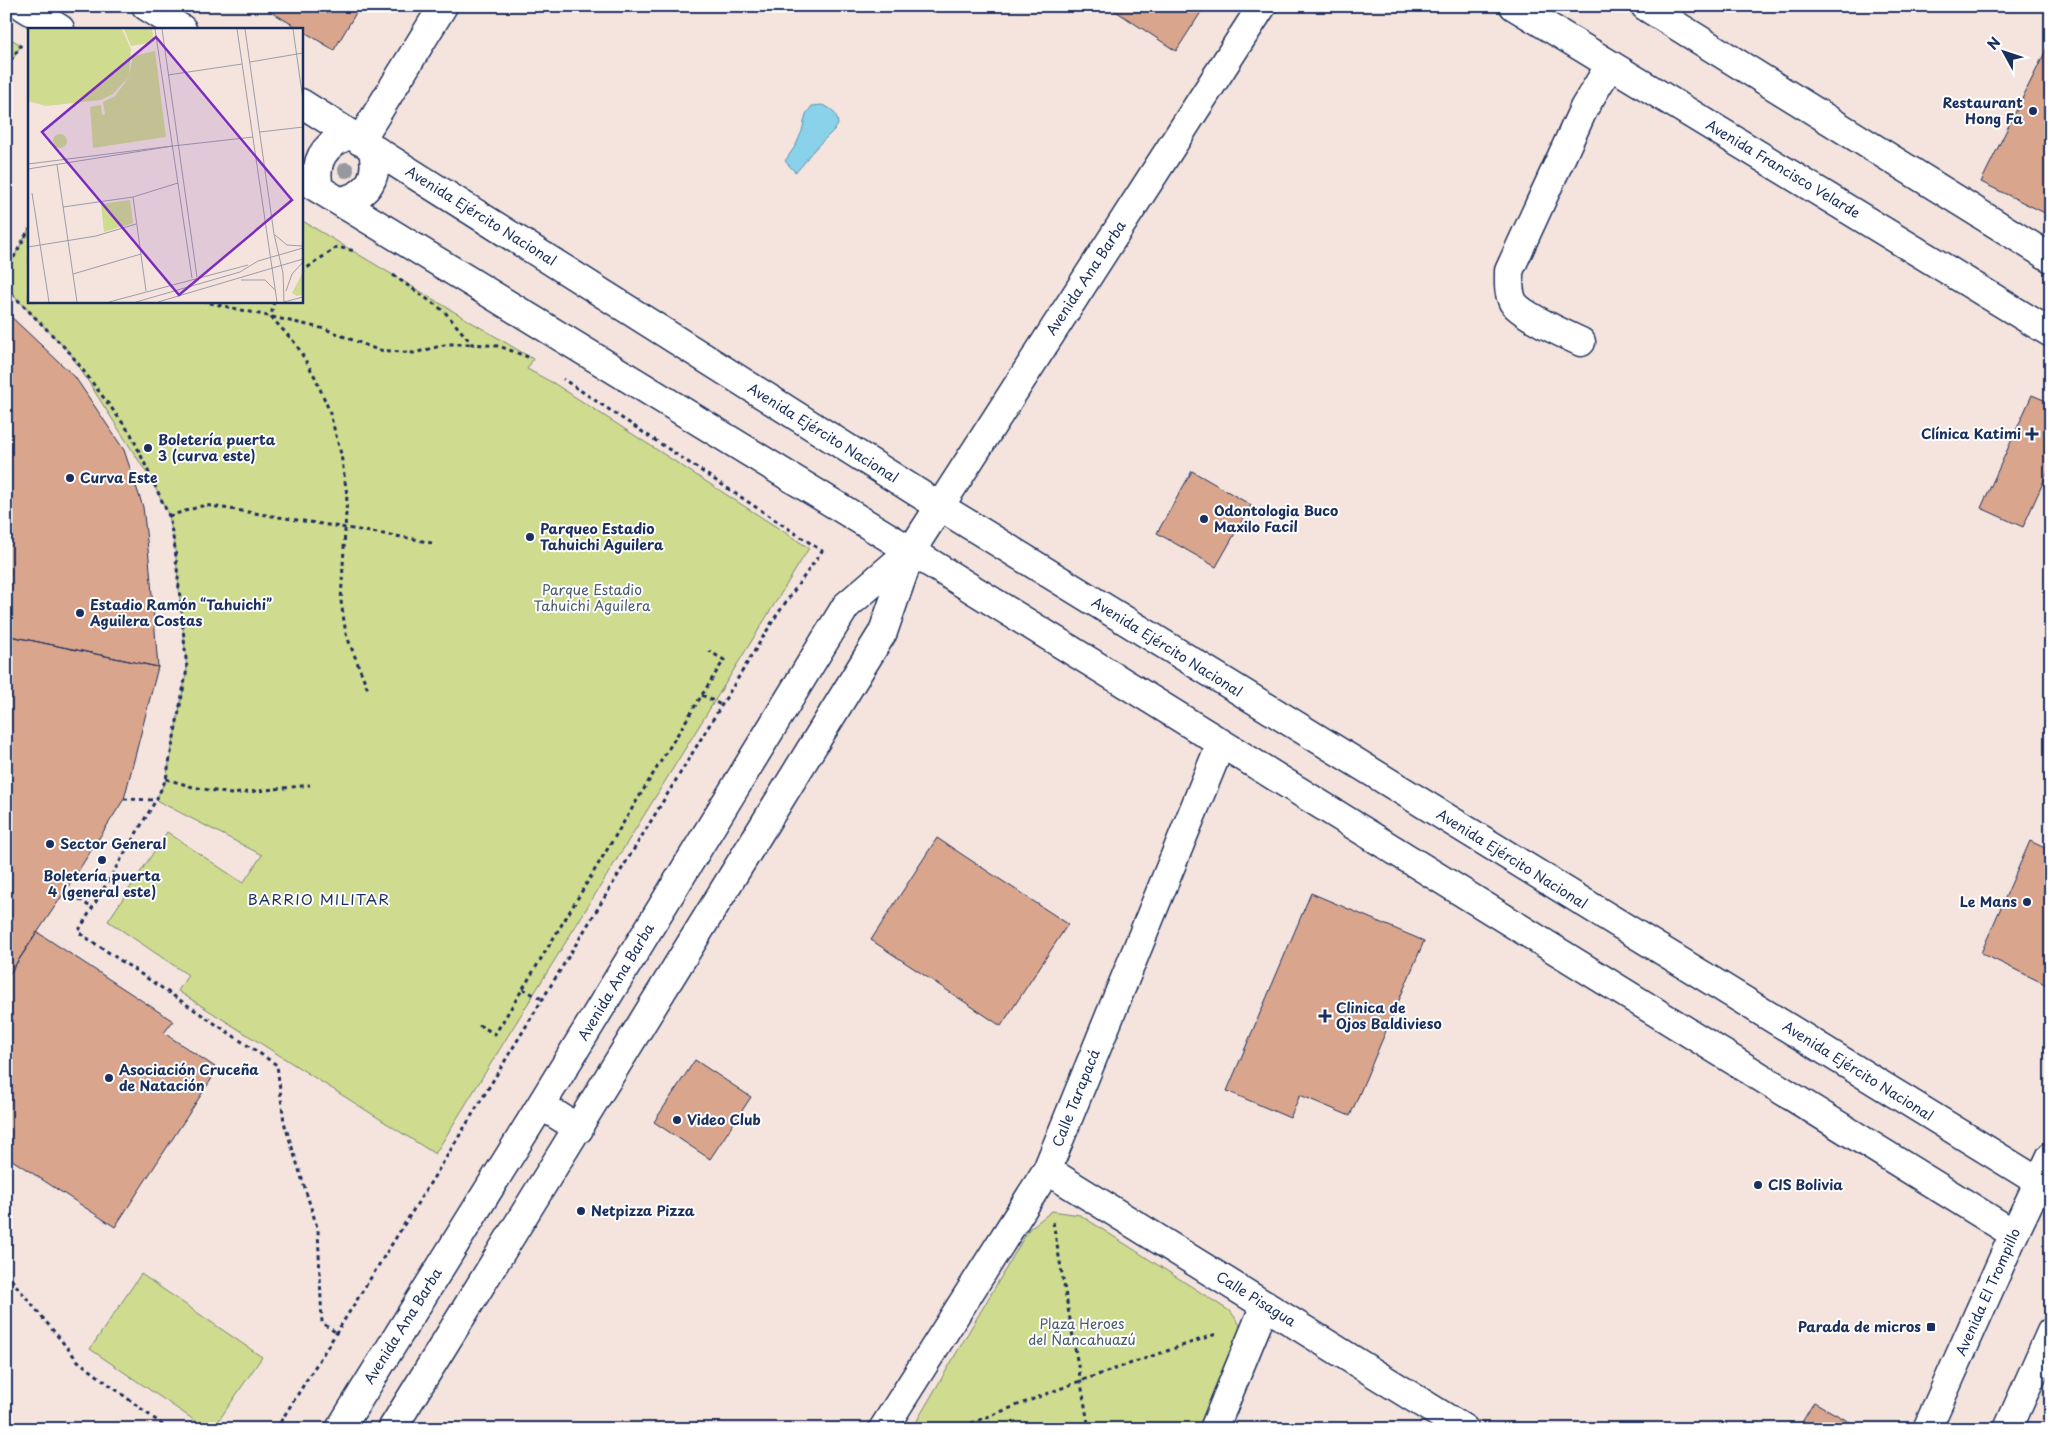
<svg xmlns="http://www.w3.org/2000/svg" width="2057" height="1435" font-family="'Playpen Sans',sans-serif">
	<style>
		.green { fill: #cfdb8e; stroke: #758576 }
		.water { fill: #89d2ea; stroke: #5d91b2 }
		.building { fill: #d9a58d; stroke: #1b2f5e }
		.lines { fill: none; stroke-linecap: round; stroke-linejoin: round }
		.minor-casing { stroke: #1b2f5e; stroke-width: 31 }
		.major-casing { stroke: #1b2f5e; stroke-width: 31 }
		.path { stroke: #1b2f5e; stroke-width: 3; stroke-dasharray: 4 4; stroke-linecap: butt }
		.minor { stroke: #fff; stroke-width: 28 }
		.major { stroke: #fff; stroke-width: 28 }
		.tree { fill: #95989e }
		.poi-dot { fill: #1b2f5e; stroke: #fff; stroke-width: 2 }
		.labels { text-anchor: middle; stroke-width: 4; stroke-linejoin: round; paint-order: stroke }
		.poi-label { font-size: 14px; font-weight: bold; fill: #1b2f5e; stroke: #fff; text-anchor: start }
		.street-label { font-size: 14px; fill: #1b2f5e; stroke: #fff }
		.park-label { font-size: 14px; fill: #485a6a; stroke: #fff }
		.neighbourhood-label { font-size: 15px; letter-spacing: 1px; fill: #1b2f5e; stroke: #fff }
		.inset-road { fill: none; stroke: #9d9caa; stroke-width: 1 }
		.view { fill: #7b2cbf; fill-opacity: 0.15; stroke: #7b2cbf; stroke-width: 2.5 }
		.inset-edge { fill: none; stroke: #1b2f5e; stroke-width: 2.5 }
	</style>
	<rect width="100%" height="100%" fill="#f4e4dd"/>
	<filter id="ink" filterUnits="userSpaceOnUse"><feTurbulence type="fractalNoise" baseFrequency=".02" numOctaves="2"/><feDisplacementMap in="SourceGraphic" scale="10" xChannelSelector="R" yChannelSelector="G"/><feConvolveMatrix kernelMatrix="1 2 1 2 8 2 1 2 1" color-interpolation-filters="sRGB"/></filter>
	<g filter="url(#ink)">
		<!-- green -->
		<path class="green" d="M 6,36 L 21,45 L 6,71 Z
			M 301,220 L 533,359 L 527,369 L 555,384 L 809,548 L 435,1154 L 178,991 L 188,975 L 108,921 L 167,832 L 243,883 L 262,855 L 156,800 L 166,779 L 187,669 L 175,548 L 169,516 L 153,483 L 70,353 L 6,288 L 6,272 L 29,229 L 29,301 L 301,301 Z
			M 1052,1211 L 1080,1215 L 1231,1312 L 1240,1325 L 1240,1344 L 1200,1429 L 912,1429 L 1029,1229 Z
			M 141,1274 L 262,1357 L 213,1429 L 207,1429 L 90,1349 Z"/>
		<!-- water -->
		<path class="water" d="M 822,105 C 833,109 837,113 838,125 C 831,135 821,141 813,151 C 806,158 803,167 795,172 L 785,161 L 796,145 L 802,131 L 806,114 L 812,106 Z"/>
		<!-- building -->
		<path class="building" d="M 266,6 L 360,6 L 334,50 L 265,8 Z
			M 1108,6 L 1205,6 L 1176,51 Z
			M 2051,40 L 2051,216 L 1981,182 Z
			M 6,312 L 75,377 L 124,450 L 143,507 L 149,558 L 158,667 L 10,636 L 6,555 Z
			M 2032,395 L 2051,403 L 2051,465 L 2023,527 L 1981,508 Z
			M 1192,471 L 1251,505 L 1216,567 L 1157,533 Z
			M 10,636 L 158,667 L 124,799 L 66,890 L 6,979 L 6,643 Z
			M 937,838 L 1068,924 L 1001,1026 L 871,940 Z
			M 2030,841 L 2051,851 L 2051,987 L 1981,953 Z
			M 1311,893 L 1424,941 L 1350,1116 L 1300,1095 L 1290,1118 L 1227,1091 Z
			M 37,932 L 173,1021 L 164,1033 L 218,1069 L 115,1227 L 6,1156 L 6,979 Z
			M 695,1060 L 751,1097 L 710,1159 L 654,1122 Z
			M 1814,1402 L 1862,1429 L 1810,1429 L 1801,1424 Z"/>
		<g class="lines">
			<!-- minor casing -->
			<g class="minor-casing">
				<path id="minor" d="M 23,6 L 60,29
					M 146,6 L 182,29
					M 301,103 L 939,506 L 2039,1182
					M 360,141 L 443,6
					M 301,178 L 911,551 L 2014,1234
					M 319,189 C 313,160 324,144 351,134
					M 340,201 C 369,196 380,176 372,147
					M 1581,342 C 1566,335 1520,314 1513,302 C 1508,292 1509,282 1509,271 L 1584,108 L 1610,65
					M 541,1105 L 579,1129
					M 1047,1170 L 1464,1429
					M 340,1429 L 541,1105 L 846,606 L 909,552
					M 392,1429 L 883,632 L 911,551 L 1262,6
					M 883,1429 L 1047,1170 L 1221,743
					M 1214,1429 L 1265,1305"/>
			</g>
			<!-- major casing -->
			<g class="major-casing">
				<path id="major" d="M 1514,6 L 2051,333
					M 1645,6 L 2051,258
					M 1927,1429 L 2014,1234 L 2051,1156
					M 2008,1429 L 2051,1332"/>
			</g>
			<!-- path -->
			<path class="path" d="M 6,67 L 21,45
				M 6,272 L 29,229
				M 301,272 L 337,247 L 355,251
				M 393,275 L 444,311 L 472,344 L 499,346 L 528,357
				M 6,288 L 70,353 L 131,434 L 169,516 L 175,548 L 187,669 L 166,779 L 156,800 L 78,932 L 277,1065 L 284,1122 L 318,1230 L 322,1323 L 337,1333
				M 202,301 L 325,329 L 378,350 L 414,353 L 448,344 L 471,344
				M 274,301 L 271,317 L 296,344 L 315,377 L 329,410 L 341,454 L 347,495 L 341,601 L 346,634 L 369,692
				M 169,516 L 205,505 L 414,539 L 436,544
				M 702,695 L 721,705
				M 166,779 L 193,787 L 231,794 L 310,785
				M 124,799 L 156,800
				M 66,890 L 92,908
				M 523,989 L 542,999
				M 479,1025 L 495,1034 C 572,909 646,783 724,660 L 709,651
				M 1053,1222 L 1089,1429
				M 6,1273 L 78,1361 L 168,1429
				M 276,1429 L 444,1161 L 774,619 L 822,551 L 563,379
				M 956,1429 L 1080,1381 L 1219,1333"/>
			<!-- minor -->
			<use href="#minor" class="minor"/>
			<!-- major -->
			<use href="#major" class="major"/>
		</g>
		<!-- trees -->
		<circle class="tree" cx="346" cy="170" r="8"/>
	</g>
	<!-- markers -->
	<g class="poi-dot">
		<circle cx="2033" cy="111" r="5"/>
		<path d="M2029.5 426.5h5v5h5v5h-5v5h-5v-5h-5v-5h5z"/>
		<circle cx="148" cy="448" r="5"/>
		<circle cx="70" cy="478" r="5"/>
		<circle cx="1204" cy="519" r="5"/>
		<circle cx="530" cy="537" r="5"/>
		<circle cx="80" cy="613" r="5"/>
		<circle cx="50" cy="844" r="5"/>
		<circle cx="102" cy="860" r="5"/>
		<circle cx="2027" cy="902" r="5"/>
		<path d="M1322.5 1008.5h5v5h5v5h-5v5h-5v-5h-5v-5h5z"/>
		<circle cx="109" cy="1078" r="5"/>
		<circle cx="677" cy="1120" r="5"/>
		<circle cx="1758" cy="1185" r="5"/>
		<circle cx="581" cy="1211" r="5"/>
		<rect x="1926" y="1322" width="10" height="10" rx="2.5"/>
	</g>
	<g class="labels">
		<!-- poi labels -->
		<g class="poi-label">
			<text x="2023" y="108" text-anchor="end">Restaurant<tspan x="2023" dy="16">Hong Fa</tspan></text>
			<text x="2021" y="439" text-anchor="end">Clínica Katimi</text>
			<text x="158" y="445">Boletería puerta<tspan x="158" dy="16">3 (curva este)</tspan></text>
			<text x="80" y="483">Curva Este</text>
			<text x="1214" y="516">Odontologia Buco<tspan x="1214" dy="16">Maxilo Facil</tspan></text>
			<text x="540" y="534">Parqueo Estadio<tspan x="540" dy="16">Tahuichi Aguilera</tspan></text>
			<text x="90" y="610">Estadio Ramón “Tahuichi”<tspan x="90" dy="16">Aguilera Costas</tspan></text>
			<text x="60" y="849">Sector General</text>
			<text x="102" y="881" text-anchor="middle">Boletería puerta<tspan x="102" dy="16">4 (general este)</tspan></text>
			<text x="2017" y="907" text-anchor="end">Le Mans</text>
			<text x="1336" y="1013">Clinica de<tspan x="1336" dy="16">Ojos Baldivieso</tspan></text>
			<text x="119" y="1075">Asociación Cruceña<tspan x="119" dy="16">de Natación</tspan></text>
			<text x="687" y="1125">Video Club</text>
			<text x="1768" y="1190">CIS Bolivia</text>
			<text x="591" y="1216">Netpizza Pizza</text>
			<text x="1921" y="1332" text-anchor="end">Parada de micros</text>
		</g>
		<!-- street labels -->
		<g class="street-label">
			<text transform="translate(1783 169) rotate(31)" y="5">Avenida Francisco Velarde</text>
			<text transform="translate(481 216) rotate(32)" y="5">Avenida Ejército Nacional</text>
			<text transform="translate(1086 278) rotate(-57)" y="5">Avenida Ana Barba</text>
			<text transform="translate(823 433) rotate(32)" y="5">Avenida Ejército Nacional</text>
			<text transform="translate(1167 647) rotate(32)" y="5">Avenida Ejército Nacional</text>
			<text transform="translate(1512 859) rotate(32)" y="5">Avenida Ejército Nacional</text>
			<text transform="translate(616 982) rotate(-59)" y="5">Avenida Ana Barba</text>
			<text transform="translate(1858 1071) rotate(32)" y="5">Avenida Ejército Nacional</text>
			<text transform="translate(1076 1098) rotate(-68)" y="5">Calle Tarapacá</text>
			<text transform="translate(1988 1292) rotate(-66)" y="5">Avenida El Trompillo</text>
			<text transform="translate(1256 1299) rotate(32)" y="5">Calle Pisagua</text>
			<text transform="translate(403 1326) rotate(-58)" y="5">Avenida Ana Barba</text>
		</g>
		<!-- park labels -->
		<g class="park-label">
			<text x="592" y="595">Parque Estadio<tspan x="592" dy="16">Tahuichi Aguilera</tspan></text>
			<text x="1082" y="1329">Plaza Heroes<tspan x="1082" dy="16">del Ñancahuazú</tspan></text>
		</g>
		<!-- neighbourhood labels -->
		<g class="neighbourhood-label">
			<text x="319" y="905">BARRIO MILITAR</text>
		</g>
	</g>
	<!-- overview -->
	<g transform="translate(28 28)">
		<rect width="275" height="275" fill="#f4e4dd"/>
		<path d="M 0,1 L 94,1 L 103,21 L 101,47 L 105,28 L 127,23 L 138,109 L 65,120 L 62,79 L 73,77 L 74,87 L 77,86 L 75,74 L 87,68 L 101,49 L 85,66 L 73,72 L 18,78 L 0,73 ZM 96,1 L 124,1 L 126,14 L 103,18 ZM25 113a7 7 0 1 1 14 0a7 7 0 1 1-14 0ZM 102,172 L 105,195 L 76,204 L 73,176 ZM 275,244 L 275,267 L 269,268 L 264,265 Z" fill="#cfdb8e"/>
		<path class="inset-road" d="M 127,1 L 164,250M 134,1 L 169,249M 209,1 L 249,274M 217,1 L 246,206 L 255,245 L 256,274M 265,1 L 275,72M 222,34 L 275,25M 140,47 L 214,36M 232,104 L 275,99M 0,136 L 144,118M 29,137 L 49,274M 0,141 L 145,118 L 225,109M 4,165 L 21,274M 105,169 L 118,263M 35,179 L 105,169 L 150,155M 247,207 L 259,217 L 274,218M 0,219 L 68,208 L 108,196M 45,246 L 113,226M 213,252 L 237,252 L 248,263M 258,263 L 264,246 L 275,234M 81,274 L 220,237M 108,274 L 212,244 L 230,233 L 275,220M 130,274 L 275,231M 256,274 L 275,269"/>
		<path class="view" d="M 128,9 L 264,172 L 151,267 L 14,104 Z"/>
		<rect width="275" height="275" class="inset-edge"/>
	</g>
	<!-- margin -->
	<rect width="2057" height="1435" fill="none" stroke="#fff" stroke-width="25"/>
	<rect x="12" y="12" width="2032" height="1410" fill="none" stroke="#1b2f5e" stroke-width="2" filter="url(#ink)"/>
	<!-- north arrow -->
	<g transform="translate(2004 52) rotate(310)" stroke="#ffffff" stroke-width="4" paint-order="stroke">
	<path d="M0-4L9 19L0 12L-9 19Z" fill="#1b2f5e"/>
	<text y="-8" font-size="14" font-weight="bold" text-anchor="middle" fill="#1b2f5e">N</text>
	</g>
</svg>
